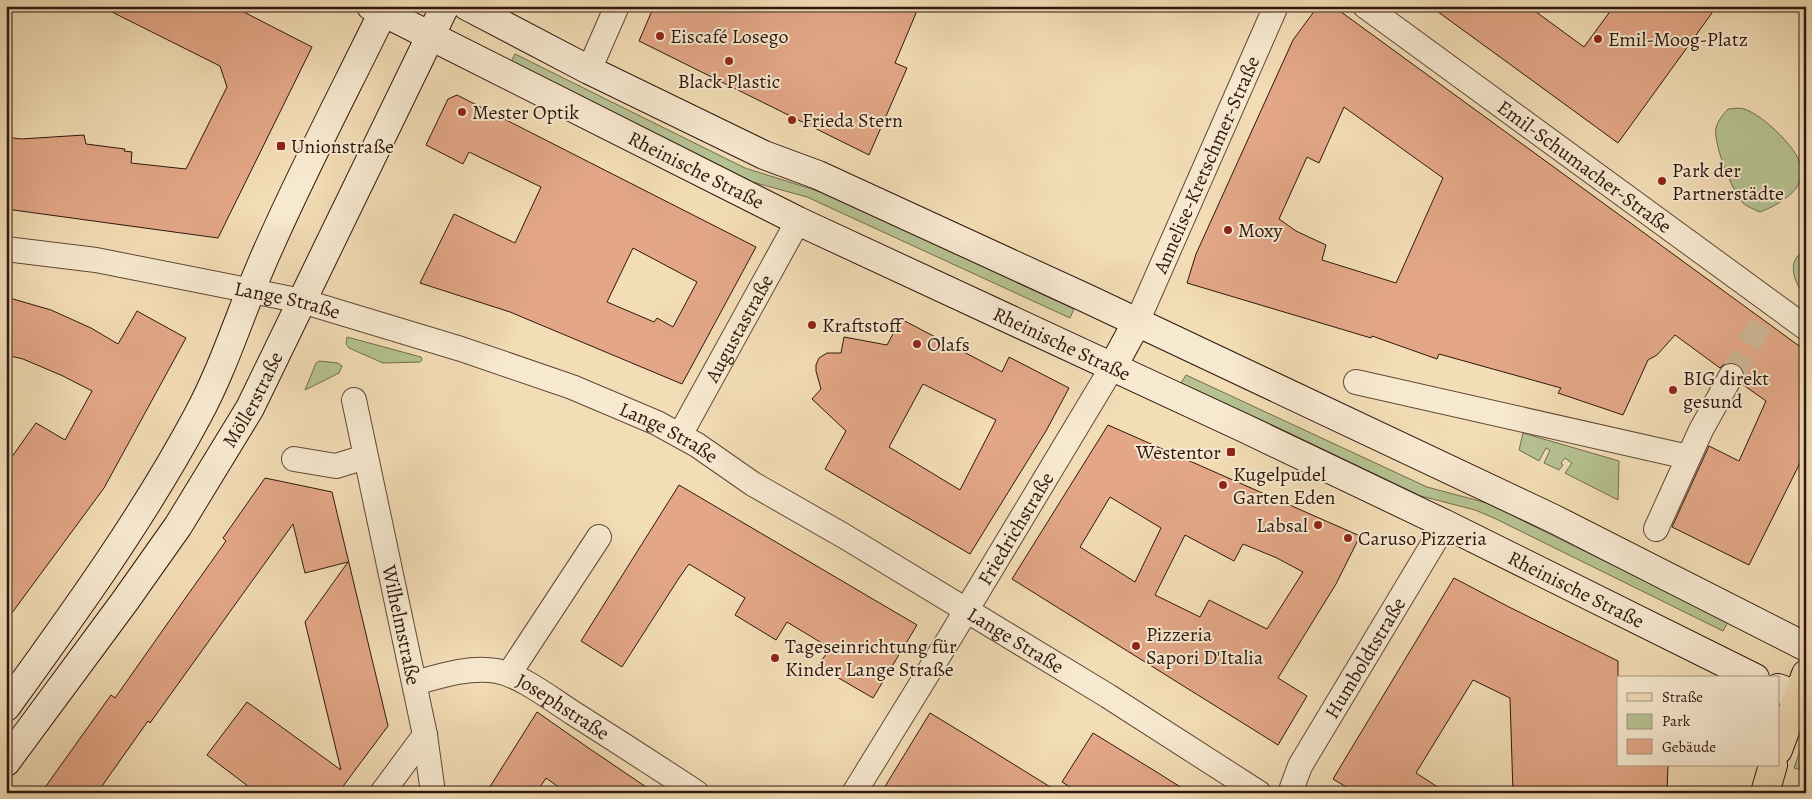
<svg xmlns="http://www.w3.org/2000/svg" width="1812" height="799" font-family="Alegreya,serif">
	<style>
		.green { fill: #b6c292; stroke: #726c50 }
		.building { fill: #e3a787; stroke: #2f170e; fill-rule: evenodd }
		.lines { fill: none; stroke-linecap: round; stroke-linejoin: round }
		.street-tunnel { stroke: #ccb594; stroke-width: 24; stroke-dasharray: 24 12; stroke-linecap: butt }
		.street-casing { stroke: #604838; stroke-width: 26 }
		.secondary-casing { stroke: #2f170e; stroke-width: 30 }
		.primary-casing { stroke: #2f170e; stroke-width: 30 }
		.street { stroke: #f7e9d0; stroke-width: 24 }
		.secondary { stroke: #f7e9d0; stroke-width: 28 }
		.primary { stroke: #f3ddb6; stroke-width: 28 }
		.poi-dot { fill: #8f2418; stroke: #f7e9d0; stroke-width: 2 }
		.labels { text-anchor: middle; stroke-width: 4; stroke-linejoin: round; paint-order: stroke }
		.poi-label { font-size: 20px; fill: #2f170e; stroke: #f7e9d0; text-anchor: start }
		.street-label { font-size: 20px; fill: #2f170e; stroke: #f7e9d0 }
	</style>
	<rect width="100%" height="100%" fill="#f3ddb6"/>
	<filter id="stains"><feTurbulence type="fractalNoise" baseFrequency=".004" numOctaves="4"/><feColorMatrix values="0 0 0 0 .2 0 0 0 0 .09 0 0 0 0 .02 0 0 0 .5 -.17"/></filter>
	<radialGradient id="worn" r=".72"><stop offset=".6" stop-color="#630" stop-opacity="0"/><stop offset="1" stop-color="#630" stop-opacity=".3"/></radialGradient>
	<!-- green -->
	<path class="green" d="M 515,54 L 745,168 L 821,192 L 1074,309 L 1070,318 L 807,197 L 749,181 L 510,64 Z
		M 1728,109 C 1733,109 1739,107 1744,109 C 1762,114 1803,152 1802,172 C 1802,192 1776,206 1760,212 C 1754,209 1747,207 1743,203 C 1732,191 1713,143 1716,128 C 1718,120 1723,115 1728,109 Z
		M 1806,250 L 1806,298 C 1795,284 1784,260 1806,250 Z
		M 347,337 L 421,357 L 422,360 L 420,362 L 383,363 L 349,348 L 346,344 Z
		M 319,361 L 338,363 L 342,366 L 339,373 L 305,390 L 316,363 Z
		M 1186,375 L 1427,487 L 1487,503 L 1728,622 L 1723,631 L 1494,518 L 1475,510 L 1421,496 L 1264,421 L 1181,383 Z
		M 1523,433 L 1619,461 L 1618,500 L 1565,473 L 1572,463 L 1565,458 L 1561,463 L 1563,465 L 1559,470 L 1544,463 L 1550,450 L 1546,448 L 1539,461 L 1519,450 Z
		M 1806,733 L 1806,771 L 1794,768 Z"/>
	<!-- building -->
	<path class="building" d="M 100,6 L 232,6 L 312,47 L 218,238 L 6,209 L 6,137 L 21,139 L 84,135 L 86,144 L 125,149 L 124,151 L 132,152 L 131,163 L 186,169 L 227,87 L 220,66 Z
		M 654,6 L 919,6 L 895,63 L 907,68 L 869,155 L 639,41 Z
		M 1318,6 L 1333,6 L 1806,351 L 1806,451 L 1749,565 L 1672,527 L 1709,446 L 1739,461 L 1766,401 L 1742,384 L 1745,375 L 1742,369 L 1737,364 L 1730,362 L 1724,364 L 1720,368 L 1675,335 L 1657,355 L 1648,360 L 1623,415 L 1558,393 L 1561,388 L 1439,354 L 1437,359 L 1372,336 L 1371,338 L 1187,283 L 1196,254 L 1293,40 ZM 1344,107 L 1443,178 L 1396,283 L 1322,260 L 1326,245 L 1296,231 L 1279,219 L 1307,157 L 1319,163 Z
		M 1430,6 L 1528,6 L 1584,47 L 1614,6 L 1717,6 L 1618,143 Z
		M 457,95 L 756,247 L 682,384 L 510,312 L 420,283 L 454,214 L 515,243 L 541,187 L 469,152 L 463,164 L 426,145 L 448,99 ZM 633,248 L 697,282 L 673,327 L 657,318 L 654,322 L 607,302 Z
		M 6,297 L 51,310 L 91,328 L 118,344 L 137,311 L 186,338 L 104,488 L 6,621 L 6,465 L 36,423 L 65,440 L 92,391 L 63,376 L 23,359 L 6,355 Z
		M 901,319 L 1002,372 L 1009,357 L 1069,388 L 1046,431 L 970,554 L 825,469 L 846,431 L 812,399 L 821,389 L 816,371 L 816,365 L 819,358 L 827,353 L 841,353 L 844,337 L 887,345 ZM 923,384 L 996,420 L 960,490 L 889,447 Z
		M 1108,425 L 1360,536 L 1336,584 L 1278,678 L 1307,696 L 1278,745 L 1012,579 ZM 1110,497 L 1161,528 L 1135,582 L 1080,547 ZM 1185,535 L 1234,561 L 1243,544 L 1277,558 L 1303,572 L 1267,629 L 1209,600 L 1200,617 L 1155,595 Z
		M 265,478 L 332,492 L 388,726 L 338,793 L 257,793 L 207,755 L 247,702 L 341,770 L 305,622 L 348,562 L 305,573 L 293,524 L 150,723 L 148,721 L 97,793 L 41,793 L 111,695 L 115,698 L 189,593 L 226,541 L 223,538 Z
		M 679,485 L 917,625 L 873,698 L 818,666 L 830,648 L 787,622 L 776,640 L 735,615 L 745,598 L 689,564 L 679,578 L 622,667 L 581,641 Z
		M 1454,578 L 1509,607 L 1618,661 L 1618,765 L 1668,765 L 1667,793 L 1513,793 L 1510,698 L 1473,680 L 1416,773 L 1447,793 L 1356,793 L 1333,779 Z
		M 537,712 L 590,749 L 655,793 L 567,793 L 546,778 L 536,793 L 486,793 Z
		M 930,713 L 968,736 L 1060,793 L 881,793 Z
		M 1093,733 L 1155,771 L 1190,793 L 1080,793 L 1062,782 Z"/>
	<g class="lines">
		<!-- street-tunnel -->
		<path class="street-tunnel" d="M 1731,376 L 1763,320"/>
		<!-- street casing -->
		<g class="street-casing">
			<g id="street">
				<path id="s1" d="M 1365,6 L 1806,328"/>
				<path d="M 589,70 L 617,6"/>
				<path id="s2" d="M 6,249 L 96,260 L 302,301 L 461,349 L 572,387 L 657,423 L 697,445 L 753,484 L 844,536 L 1108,696 L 1259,793"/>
				<path id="s3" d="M 1137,322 L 1276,6"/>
				<path d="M 1356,382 L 1688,457"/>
				<path id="s4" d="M 354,400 L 425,735 L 433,793"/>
				<path id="s5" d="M 680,435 L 798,221"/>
				<path d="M 294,459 L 336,466 L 365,457"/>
				<path d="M 1656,529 L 1701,430 L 1731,376"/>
				<path d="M 509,674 L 599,537"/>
				<path id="s6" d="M 415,683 C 440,676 470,666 497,671 C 522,676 551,699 573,713 C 614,739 656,766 697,793"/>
				<path d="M 382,793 L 425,735"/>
				<path id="s7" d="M 854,793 L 952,634 L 1113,366"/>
				<path id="s8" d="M 1290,793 L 1300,766 L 1445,524"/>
			</g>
		</g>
		<!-- secondary casing -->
		<g class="secondary-casing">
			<g id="secondary">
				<path id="s9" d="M 371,6 L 798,221 L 1244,428 L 1445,524 L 1755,678"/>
				<path d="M 467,6 L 589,70 L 764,155 L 818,175 L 1088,299 L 1554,519 L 1806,647"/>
				<path d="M 1113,366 L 1137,322"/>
				<path d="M 1778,688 L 1797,695 L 1806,696"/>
				<path d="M 6,707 C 74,613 143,518 198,415 C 227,361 244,301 270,245 C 306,164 347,86 386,6"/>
				<path id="s10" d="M 6,762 L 125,601 L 178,526 L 250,408 L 445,6"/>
			</g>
		</g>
		<!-- primary casing -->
		<g class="primary-casing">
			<path id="primary" d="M 1778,750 L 1806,674
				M 1765,793 L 1773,765"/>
		</g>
		<!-- street -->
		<use href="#street" class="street"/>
		<!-- secondary -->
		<use href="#secondary" class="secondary"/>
		<!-- primary -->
		<use href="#primary" class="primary"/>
	</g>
	<!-- markers -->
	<g class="poi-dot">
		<circle cx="660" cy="36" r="5"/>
		<circle cx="1598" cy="39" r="5"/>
		<circle cx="729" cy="61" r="5"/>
		<circle cx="462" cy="112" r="5"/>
		<circle cx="792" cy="120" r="5"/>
		<rect x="276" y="141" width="10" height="10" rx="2.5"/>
		<circle cx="1662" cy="181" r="5"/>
		<circle cx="1228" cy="230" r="5"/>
		<circle cx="812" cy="325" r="5"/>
		<circle cx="917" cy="344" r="5"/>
		<circle cx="1673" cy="390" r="5"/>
		<rect x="1226" y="447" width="10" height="10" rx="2.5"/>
		<circle cx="1223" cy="485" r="5"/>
		<circle cx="1318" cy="525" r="5"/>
		<circle cx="1348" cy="538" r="5"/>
		<circle cx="1136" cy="646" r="5"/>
		<circle cx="775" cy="658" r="5"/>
	</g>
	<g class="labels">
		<!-- poi labels -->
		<g class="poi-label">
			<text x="670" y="43">Eiscafé Losego</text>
			<text x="1608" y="46">Emil-Moog-Platz</text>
			<text x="729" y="88" text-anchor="middle">Black Plastic</text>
			<text x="472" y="119">Mester Optik</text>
			<text x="802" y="127">Frieda Stern</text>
			<text x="291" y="153">Unionstraße</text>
			<text x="1672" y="177">Park der<tspan x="1672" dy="23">Partnerstädte</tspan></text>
			<text x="1238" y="237">Moxy</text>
			<text x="822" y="332">Kraftstoff</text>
			<text x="927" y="351">Olafs</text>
			<text x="1683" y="385">BIG direkt<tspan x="1683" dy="23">gesund</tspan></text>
			<text x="1221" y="459" text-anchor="end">Westentor</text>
			<text x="1233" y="481">Kugelpudel<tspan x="1233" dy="23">Garten Eden</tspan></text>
			<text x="1308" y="532" text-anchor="end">Labsal</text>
			<text x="1358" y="545">Caruso Pizzeria</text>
			<text x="1146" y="641">Pizzeria<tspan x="1146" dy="23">Sapori D'Italia</tspan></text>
			<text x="785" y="653">Tageseinrichtung für<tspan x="785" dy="23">Kinder Lange Straße</tspan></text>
		</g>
		<!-- street labels -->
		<g class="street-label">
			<text dy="7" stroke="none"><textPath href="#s3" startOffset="172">Annelise-Kretschmer-Straße</textPath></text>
			<text dy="7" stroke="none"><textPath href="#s1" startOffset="272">Emil-Schumacher-Straße</textPath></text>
			<text dy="7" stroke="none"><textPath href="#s9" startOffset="364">Rheinische Straße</textPath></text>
			<text dy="7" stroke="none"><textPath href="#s2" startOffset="286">Lange Straße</textPath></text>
			<text dy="7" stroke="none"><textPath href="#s5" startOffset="122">Augustastraße</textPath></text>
			<text dy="7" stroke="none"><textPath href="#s9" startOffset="769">Rheinische Straße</textPath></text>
			<text dy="7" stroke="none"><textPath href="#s10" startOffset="439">Möllerstraße</textPath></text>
			<text dy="7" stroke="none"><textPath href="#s2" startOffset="691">Lange Straße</textPath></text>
			<text dy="7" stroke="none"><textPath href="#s7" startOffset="310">Friedrichstraße</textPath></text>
			<text dy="7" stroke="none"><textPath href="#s9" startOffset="1339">Rheinische Straße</textPath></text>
			<text dy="7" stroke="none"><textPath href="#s4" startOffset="230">Wilhelmstraße</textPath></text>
			<text dy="7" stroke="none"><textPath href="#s2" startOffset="1096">Lange Straße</textPath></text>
			<text dy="7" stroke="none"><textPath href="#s8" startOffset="155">Humboldtstraße</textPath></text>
			<text dy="7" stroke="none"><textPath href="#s6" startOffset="159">Josephstraße</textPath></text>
		</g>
	</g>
	<!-- margin -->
	<rect width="1812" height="799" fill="none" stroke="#f3ddb6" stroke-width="25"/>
	<rect x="8" y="8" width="1797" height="784" fill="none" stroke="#2f170e" stroke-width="2.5"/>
	<rect x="12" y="12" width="1787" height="774" fill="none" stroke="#2f170e"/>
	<!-- legend -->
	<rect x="1617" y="676" width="162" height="90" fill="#f7e9d0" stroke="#a79582"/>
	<rect x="1627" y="693" width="25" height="8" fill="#f3ddb6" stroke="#a79582"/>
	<text x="1662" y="702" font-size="15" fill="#2f170e">Straße</text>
	<rect x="1627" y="714" width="25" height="15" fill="#b6c292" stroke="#a79582"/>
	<text x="1662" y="726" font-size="15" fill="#2f170e">Park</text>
	<rect x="1627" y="739" width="25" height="15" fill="#e3a787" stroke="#a79582"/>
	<text x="1662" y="752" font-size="15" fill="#2f170e">Gebäude</text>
	<rect width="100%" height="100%" filter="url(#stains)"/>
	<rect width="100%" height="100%" fill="url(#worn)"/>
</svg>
